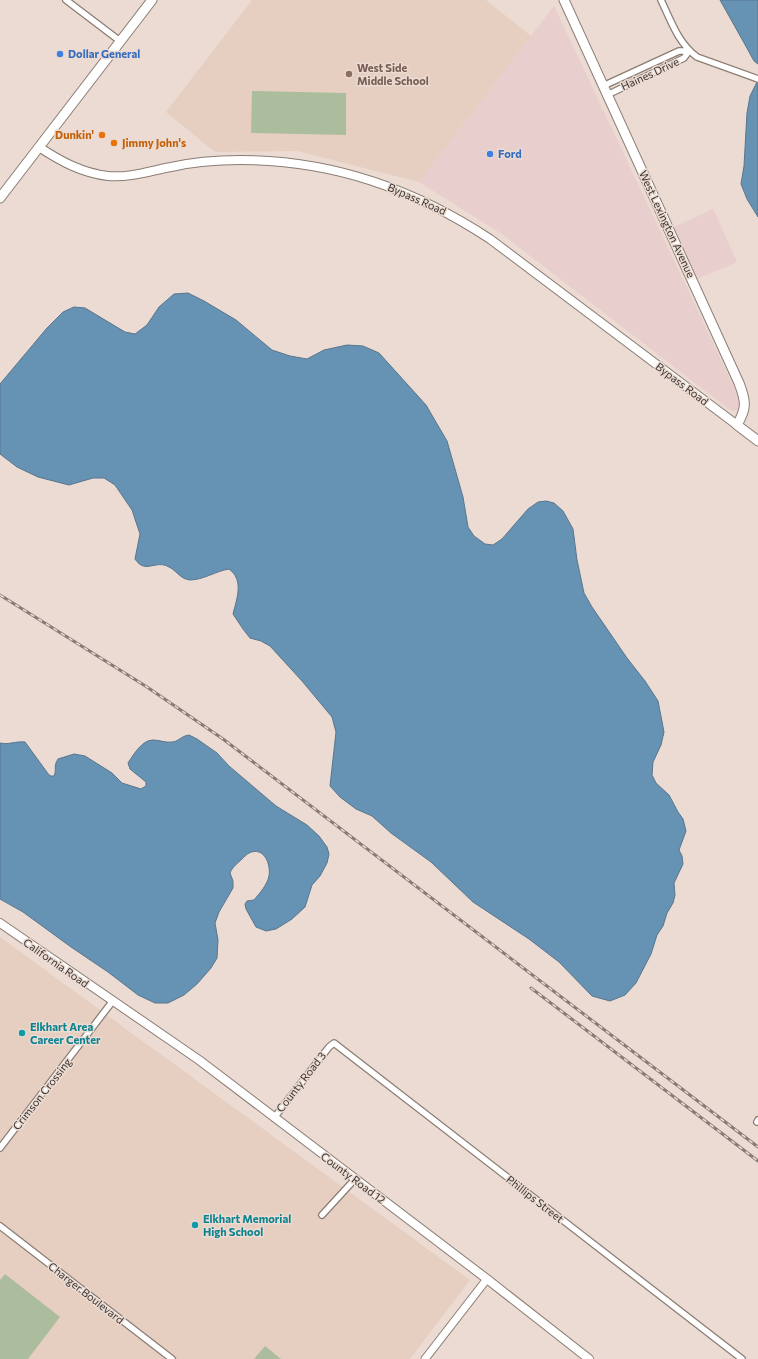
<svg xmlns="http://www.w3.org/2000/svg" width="758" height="1359" font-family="Commissioner,sans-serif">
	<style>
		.commercial { fill: #e8cecd }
		.built { fill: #e6cfc1 }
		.green { fill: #acbd9d }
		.water { fill: #6692b4; stroke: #59768d }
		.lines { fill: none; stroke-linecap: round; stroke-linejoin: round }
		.minor-casing { stroke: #8b7d74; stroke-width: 8 }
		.tertiary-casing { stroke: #8b7d74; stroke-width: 9 }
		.secondary-casing { stroke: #8b7d74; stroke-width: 10 }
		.primary-casing { stroke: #8b7d74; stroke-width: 11 }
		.minor { stroke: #fff; stroke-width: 5.5 }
		.tertiary { stroke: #fff; stroke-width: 7 }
		.secondary { stroke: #fff; stroke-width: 8 }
		.primary { stroke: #fff; stroke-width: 9 }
		.rail-casing { stroke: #857a74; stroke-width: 3 }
		.rail { stroke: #ebdbd2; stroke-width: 1.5; stroke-dasharray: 4.5; stroke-linecap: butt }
		.shop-dot { fill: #3f7fe0; stroke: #ebdbd2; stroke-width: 1.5 }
		.education-dot { fill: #8d6e63; stroke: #ebdbd2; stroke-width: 1.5 }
		.food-dot { fill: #e8710a; stroke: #ebdbd2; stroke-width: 1.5 }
		.culture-dot { fill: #0f9aa8; stroke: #ebdbd2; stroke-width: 1.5 }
		.labels { text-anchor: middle; stroke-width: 3; stroke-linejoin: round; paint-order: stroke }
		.shop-label { font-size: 11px; font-weight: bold; fill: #366cbe; stroke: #ebdbd2; text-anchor: start }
		.education-label { font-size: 11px; font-weight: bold; fill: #785e54; stroke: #ebdbd2; text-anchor: start }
		.street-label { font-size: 11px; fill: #3b3531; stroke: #ebdbd2 }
		.food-label { font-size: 11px; font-weight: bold; fill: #c56008; stroke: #ebdbd2; text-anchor: end }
		.culture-label { font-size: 11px; font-weight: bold; fill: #0d838f; stroke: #ebdbd2; text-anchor: start }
	</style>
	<rect width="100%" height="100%" fill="#ebdbd2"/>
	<!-- commercial -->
	<path class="commercial" d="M 554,6 L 738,396 L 740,406 L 737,410 L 734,411 L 730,410 L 502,234 L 419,182 Z
		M 713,209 L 737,262 L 697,279 L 674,227 Z"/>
	<!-- built -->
	<path class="built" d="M 252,0 L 486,0 L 531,36 L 419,182 L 297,151 L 215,152 L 166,112 Z
		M 0,937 L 470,1280 L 410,1359 L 0,1359 Z"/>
	<!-- green -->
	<path class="green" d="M 252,91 L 346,93 L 346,135 L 251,133 Z
		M 5,1274 L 60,1317 L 28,1359 L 0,1359 L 0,1280 Z
		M 265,1346 L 281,1359 L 254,1359 Z"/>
	<!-- water -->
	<path class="water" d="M 720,0 L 758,0 L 758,64 L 754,61 L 743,41 Z
		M 758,80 L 758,217 L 747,199 L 741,184 L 744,166 L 747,113 L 750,96 Z
		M 188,293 L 204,301 L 236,320 L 272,350 L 290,356 L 307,359 L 324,350 L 347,345 L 363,346 L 379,353 L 426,405 L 447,441 L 463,497 L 468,527 L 474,536 L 485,544 L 493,545 L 502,539 L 528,509 L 538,502 L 546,501 L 554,503 L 563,511 L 573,529 L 577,560 L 584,593 L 592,607 L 627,658 L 645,681 L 658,701 L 664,732 L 661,745 L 653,762 L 652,775 L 656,783 L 669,795 L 678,812 L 683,819 L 686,831 L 679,850 L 682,856 L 683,864 L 674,883 L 675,895 L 673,903 L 667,913 L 663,926 L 657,935 L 651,954 L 636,983 L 625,995 L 610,1001 L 592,996 L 559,962 L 529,939 L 473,902 L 431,862 L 391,833 L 372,816 L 356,809 L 340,797 L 330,786 L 336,732 L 332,717 L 302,681 L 270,646 L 261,641 L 250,638 L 243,629 L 233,614 C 237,598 244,580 229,569 C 216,571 203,580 190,580 C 180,579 176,570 169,567 C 155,559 146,575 135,559 L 140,534 L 132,510 L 115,485 L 104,478 L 93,478 L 69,485 L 38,477 L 17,467 L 0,454 L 0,384 L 47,328 L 63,312 L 74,307 L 85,308 L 125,332 L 135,334 L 147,325 L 159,307 L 174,294 Z
		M 189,735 L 197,739 L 217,753 L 229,766 L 276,806 L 307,825 L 319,836 L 327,847 L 329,854 L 327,863 L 320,876 L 312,885 L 305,907 L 292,919 L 276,929 L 266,931 L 256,927 L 246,909 L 245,904 L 247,901 L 254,900 C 260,893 267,885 269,876 C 271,864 264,846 249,853 C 247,854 244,857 242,859 C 237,864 233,866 230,873 L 233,881 L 233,888 L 219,912 L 215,923 L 218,940 L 217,958 L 211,968 L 197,984 L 184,995 L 168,1003 L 155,1003 L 138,995 L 108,972 L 71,947 L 23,912 L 0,899 L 0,743 C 9,745 16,741 25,742 L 49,775 L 51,776 L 54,776 C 57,769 53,767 58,759 L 74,754 L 85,756 L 112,773 L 122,783 L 141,789 L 146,786 L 146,782 L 130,769 L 128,763 C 134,754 142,740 153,740 C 160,740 165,743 172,742 C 178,742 181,736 189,735 Z"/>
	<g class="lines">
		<!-- minor casing -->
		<g class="minor-casing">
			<path id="minor" d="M 66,0 L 120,41
				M 661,0 C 671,21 678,43 697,57 L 758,79
				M 603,86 L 679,51 L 689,51 L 684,58 L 607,95
				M 274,1118 L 329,1047 L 334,1043 L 742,1359
				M 757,1122 L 758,1120
				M 0,1148 L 112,1002
				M 322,1215 L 355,1179
				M 0,1226 L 172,1359"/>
		</g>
		<!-- tertiary casing -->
		<g class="tertiary-casing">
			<path id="tertiary" d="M 425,1359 L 487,1279"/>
		</g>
		<!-- secondary casing -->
		<g class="secondary-casing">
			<path id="secondary" d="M 39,147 C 60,161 82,173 108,176 C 129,178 150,171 171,167 C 193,162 216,160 240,160 C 332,160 413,188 490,239 L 737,425
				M 0,923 L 199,1060 L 487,1279 L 589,1359"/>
		</g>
		<!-- primary casing -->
		<g class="primary-casing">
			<path id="primary" d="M 564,0 L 739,383 C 746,401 747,408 737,425 L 758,441
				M 0,198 L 152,0"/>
		</g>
		<!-- minor -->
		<use href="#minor" class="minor"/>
		<!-- tertiary -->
		<use href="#tertiary" class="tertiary"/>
		<!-- secondary -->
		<use href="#secondary" class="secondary"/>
		<!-- primary -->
		<use href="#primary" class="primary"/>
		<!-- rail casing -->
		<g class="rail-casing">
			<path id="rail" d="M 0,595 L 147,687 L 223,739 L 758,1147
				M 531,988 L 758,1161"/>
		</g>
		<!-- rail -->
		<use href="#rail" class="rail"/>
	</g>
	<!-- markers -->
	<g class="shop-dot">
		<circle cx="60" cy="54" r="4"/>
		<circle cx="490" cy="154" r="4"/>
	</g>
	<circle class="education-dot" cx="349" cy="74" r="4"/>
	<g class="food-dot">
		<circle cx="102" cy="135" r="4"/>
		<circle cx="114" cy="143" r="4"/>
	</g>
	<g class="culture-dot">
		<circle cx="22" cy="1033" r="4"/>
		<circle cx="195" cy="1225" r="4"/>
	</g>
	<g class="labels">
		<!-- shop labels -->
		<g class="shop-label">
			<text x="68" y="58">Dollar General</text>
			<text x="498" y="158">Ford</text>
		</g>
		<!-- education labels -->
		<g class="education-label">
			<text x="357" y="72">West Side<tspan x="357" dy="13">Middle School</tspan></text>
		</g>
		<!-- street labels -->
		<g class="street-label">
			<text transform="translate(650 74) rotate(-25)" y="4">Haines Drive</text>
			<text transform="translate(417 199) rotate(24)" y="4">Bypass Road</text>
			<text transform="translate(667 224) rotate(65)" y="4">West Lexington Avenue</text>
			<text transform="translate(682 384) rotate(37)" y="4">Bypass Road</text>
			<text transform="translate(56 963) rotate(35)" y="4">California Road</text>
			<text transform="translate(301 1082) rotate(-52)" y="4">County Road 3</text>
			<text transform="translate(42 1094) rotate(-52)" y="4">Crimson Crossing</text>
			<text transform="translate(353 1178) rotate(37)" y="4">County Road 12</text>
			<text transform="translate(535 1199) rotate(38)" y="4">Phillips Street</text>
			<text transform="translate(86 1293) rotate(38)" y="4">Charger Boulevard</text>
		</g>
		<!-- food labels -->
		<g class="food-label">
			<text x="94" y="139">Dunkin'</text>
			<text x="122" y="147" text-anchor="start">Jimmy John's</text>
		</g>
		<!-- culture labels -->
		<g class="culture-label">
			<text x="30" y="1031">Elkhart Area<tspan x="30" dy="13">Career Center</tspan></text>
			<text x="203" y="1223">Elkhart Memorial<tspan x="203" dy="13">High School</tspan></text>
		</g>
	</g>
</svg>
